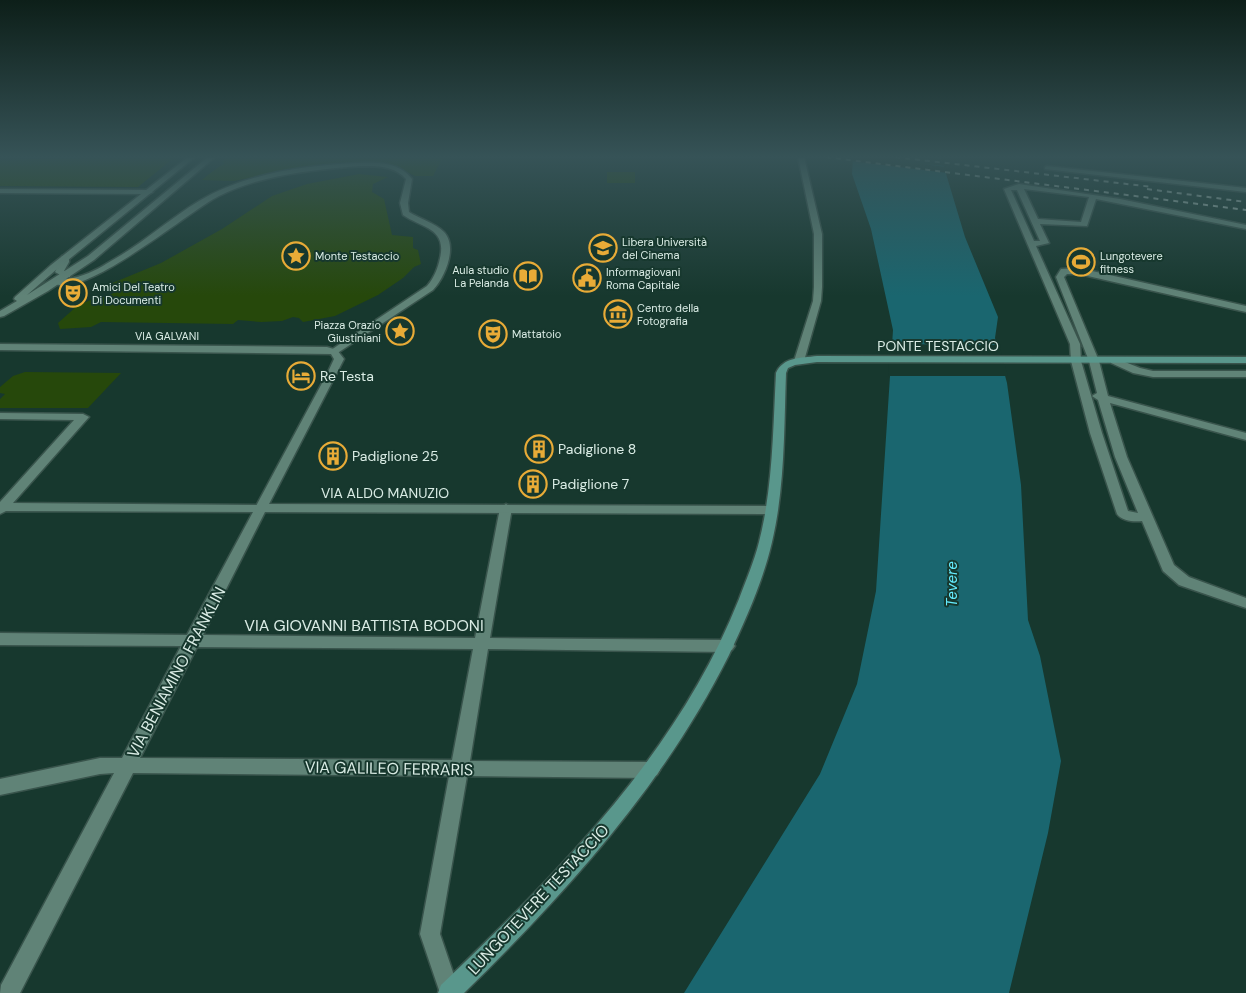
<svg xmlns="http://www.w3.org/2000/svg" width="1246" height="993" font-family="'DM Sans',sans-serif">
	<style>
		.green { fill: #26480b }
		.water { fill: #1a666f }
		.pier { fill: #17382e }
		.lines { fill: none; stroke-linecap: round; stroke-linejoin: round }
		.minor-casing { stroke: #39544c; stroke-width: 3 }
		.tertiary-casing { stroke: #39544c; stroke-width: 3 }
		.secondary-casing { stroke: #39544c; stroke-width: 3 }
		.minor { fill: #608377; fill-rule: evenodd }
		.tertiary { fill: #608377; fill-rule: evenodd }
		.secondary { fill: #59978c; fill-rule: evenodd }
		.rail { stroke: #a0b6ae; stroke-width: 2; stroke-dasharray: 5 5; stroke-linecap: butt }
		.labels { text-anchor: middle; stroke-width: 4; stroke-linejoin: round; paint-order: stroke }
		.far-poi-label { font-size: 11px; fill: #daece5; stroke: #17382e; text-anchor: start }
		.far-street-label { font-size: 11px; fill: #daece5; stroke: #17382e }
		.street-label { font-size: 14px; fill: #daece5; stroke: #17382e }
		.poi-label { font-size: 14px; fill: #daece5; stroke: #17382e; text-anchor: start }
		.water-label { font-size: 15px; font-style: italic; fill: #64ecff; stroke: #17382e }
		.near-street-label { font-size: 16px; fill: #daece5; stroke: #17382e }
	</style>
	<rect width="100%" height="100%" fill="#17382e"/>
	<!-- green -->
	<path class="green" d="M 90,157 L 175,157 L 138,187 L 0,186 L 0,160 Z
		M 227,157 L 443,157 L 433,176 L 415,176 L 400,168 L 386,166 L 345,164 L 287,170 L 234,181 L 202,180 C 210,173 217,168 225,163 L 222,162 Z
		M 607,172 L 635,172 L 635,183 L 607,183 Z
		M 359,174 L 388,177 L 373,184 L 372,192 L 384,199 L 392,235 L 413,237 L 413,248 L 418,250 L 421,264 L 414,267 L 403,278 L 378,295 L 335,316 L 303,322 L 299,318 L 293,317 L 282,321 L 261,322 L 238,320 L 233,324 L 101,322 L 91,327 L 60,329 L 58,323 L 77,306 L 97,297 L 106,297 L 121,289 L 110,284 L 161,263 L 222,229 L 272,196 L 307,184 Z
		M 25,372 L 121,373 L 88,408 L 0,408 L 0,399 L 5,394 L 0,393 L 0,387 L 13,376 Z"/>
	<!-- water -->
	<path class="water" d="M 853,157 L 941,157 L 965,237 L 998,317 L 995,338 L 1007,383 L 1021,485 L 1028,620 L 1040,656 L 1061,761 L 1048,833 L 1009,993 L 684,993 L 820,774 L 857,684 L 876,591 L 893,330 L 871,229 L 852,174 Z"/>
	<!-- pier -->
	<path class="pier" d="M 851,157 L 924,157 L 944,159 L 946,166 L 923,164 L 946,167 L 948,173 L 850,161 Z
		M 890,344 L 999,345 L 1008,376 L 888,376 Z"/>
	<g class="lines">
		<!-- minor casing -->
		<g class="minor-casing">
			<path id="minor" d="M 798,157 L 804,157 L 822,234 L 822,287 L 821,301 L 804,361 L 799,364 L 794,361 L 813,301 L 814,287 L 814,234 Z
				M 360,163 C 379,162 400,163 412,179 L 408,203 L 409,212 C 420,219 435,223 444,232 C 458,247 445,277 433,290 L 336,354 L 330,354 L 328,352 L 427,286 C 434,278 438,268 440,258 C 447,228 422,228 403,215 L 400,203 L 406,179 C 392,163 367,166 348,167 C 305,171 259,176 219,196 C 190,210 80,304 52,282 C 58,277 66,280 73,278 C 87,275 100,268 111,261 C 142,244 169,219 199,201 C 247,173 305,165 360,163 Z
				M 1047,166 L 1246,188 L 1246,192 L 1045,169 L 1045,167 Z
				M 1019,184 L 1120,199 L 1246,225 L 1246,229 L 1096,199 L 1087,226 L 1040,224 L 1049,243 L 1036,246 L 1080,344 L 1081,361 L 1102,433 L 1128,511 L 1138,513 L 1115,457 L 1098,400 L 1092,396 L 1097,393 L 1089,361 L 1056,277 L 1061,269 L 1079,268 L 1246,306 L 1246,312 L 1079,274 L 1067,274 L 1064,277 L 1099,361 L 1108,396 L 1246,433 L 1246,440 L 1110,403 L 1127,457 L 1174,565 L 1189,577 L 1246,598 L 1246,608 L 1179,585 L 1163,571 L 1142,521 C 1134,522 1122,521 1117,514 L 1090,433 L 1071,361 L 1070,344 L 1004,189 ZM 1024,189 L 1089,197 L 1081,222 L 1038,219 ZM 1011,190 L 1017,190 L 1040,241 L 1034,241 Z
				M 0,189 L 149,190 L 153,192 L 149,194 L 0,193 Z
				M 62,256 L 69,258 L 69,262 L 64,271 L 70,273 L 70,277 L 64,277 L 55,272 Z
				M 1115,358 L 1140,368 L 1153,371 L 1246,371 L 1246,377 L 1153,377 L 1133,373 L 1111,363 L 1111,359 Z
				M 0,413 L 83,414 L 89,417 L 13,503 L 265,505 L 267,508 L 203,635 L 475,638 L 500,508 L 506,504 L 512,508 L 490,638 L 727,640 L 732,642 L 735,646 L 732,650 L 727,652 L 488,649 L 470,761 L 651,762 L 657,765 L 660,770 L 657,775 L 651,778 L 467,776 L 440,934 L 460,993 L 440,993 L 420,934 L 449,776 L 133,773 L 20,993 L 0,993 L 1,985 L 114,773 L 100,774 L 0,795 L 0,779 L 100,758 L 122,758 L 181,646 L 0,645 L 0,633 L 187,635 L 253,512 L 6,511 L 0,514 L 0,502 L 74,420 L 0,419 ZM 197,647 L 473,649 L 452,760 L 140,758 Z"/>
		</g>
		<!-- tertiary casing -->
		<g class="tertiary-casing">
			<path id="tertiary" d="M 188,157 L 195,157 L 57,269 L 27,295 L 88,256 L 208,157 L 215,157 L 94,260 L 48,291 L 4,316 L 0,317 L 0,311 L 17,301 L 14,299 L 15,297 L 51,265 Z
				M 0,344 L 327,347 L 337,350 L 344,359 L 269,504 L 770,506 L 776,510 L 770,514 L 261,512 L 255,508 L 328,372 L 334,359 L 331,354 L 0,350 Z"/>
		</g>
		<!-- secondary casing -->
		<g class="secondary-casing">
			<path id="secondary" d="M 817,356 L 1246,357 L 1246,363 L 817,362 L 795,365 L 788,368 L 786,373 C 784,429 785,487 772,542 C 763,581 746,619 729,655 C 664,785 567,892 464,993 L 438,993 L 441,985 C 558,873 678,753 739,599 C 746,580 754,562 759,542 C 773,487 773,429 776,373 C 783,357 801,358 817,356 Z"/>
		</g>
		<!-- minor -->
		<use href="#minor" class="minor"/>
		<!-- tertiary -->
		<use href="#tertiary" class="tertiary"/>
		<!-- secondary -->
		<use href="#secondary" class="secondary"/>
		<!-- rail -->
		<path class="rail" d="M 826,157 L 1246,210
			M 895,157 L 1153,187
			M 1147,189 L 1246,202"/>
	</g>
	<!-- sky -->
	<linearGradient id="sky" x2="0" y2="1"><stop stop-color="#0d1f19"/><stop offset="0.53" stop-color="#365357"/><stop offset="1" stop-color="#365357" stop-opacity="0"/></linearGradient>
	<rect width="1246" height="296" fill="url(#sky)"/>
	<!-- icons -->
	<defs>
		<g id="university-ring" transform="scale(1.4375)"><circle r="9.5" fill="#17382e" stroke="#e8ab37" stroke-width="1.5"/><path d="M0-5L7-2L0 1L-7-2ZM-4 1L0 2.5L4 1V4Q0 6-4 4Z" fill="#e8ab37"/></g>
		<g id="sight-ring" transform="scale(1.4375)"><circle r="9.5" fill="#17382e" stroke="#e8ab37" stroke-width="1.5"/><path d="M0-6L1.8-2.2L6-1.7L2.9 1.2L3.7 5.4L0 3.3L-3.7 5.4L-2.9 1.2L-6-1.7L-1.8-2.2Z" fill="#e8ab37"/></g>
		<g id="stadium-ring" transform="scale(1.4375)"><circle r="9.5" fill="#17382e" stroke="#e8ab37" stroke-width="1.5"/><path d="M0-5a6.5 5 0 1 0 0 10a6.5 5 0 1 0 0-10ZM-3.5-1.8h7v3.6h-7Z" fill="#e8ab37"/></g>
		<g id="library-ring" transform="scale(1.4375)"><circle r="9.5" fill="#17382e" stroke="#e8ab37" stroke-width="1.5"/><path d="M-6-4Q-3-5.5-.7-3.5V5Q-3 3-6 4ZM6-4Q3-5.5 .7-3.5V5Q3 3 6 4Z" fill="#e8ab37"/></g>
		<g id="civic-ring" transform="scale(1.4375)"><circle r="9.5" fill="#17382e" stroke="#e8ab37" stroke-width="1.5"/><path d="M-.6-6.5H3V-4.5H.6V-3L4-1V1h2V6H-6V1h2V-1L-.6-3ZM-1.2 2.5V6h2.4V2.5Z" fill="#e8ab37"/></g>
		<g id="theatre-ring" transform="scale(1.4375)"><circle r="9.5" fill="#17382e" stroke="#e8ab37" stroke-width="1.5"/><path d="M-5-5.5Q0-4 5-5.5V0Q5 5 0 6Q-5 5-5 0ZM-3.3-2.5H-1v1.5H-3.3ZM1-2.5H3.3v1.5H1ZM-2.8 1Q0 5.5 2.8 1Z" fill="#e8ab37"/></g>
		<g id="museum-ring" transform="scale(1.4375)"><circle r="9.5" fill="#17382e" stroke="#e8ab37" stroke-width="1.5"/><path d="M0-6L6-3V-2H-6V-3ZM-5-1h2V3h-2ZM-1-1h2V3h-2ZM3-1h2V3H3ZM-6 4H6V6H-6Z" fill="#e8ab37"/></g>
		<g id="hotel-ring" transform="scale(1.4375)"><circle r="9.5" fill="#17382e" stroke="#e8ab37" stroke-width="1.5"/><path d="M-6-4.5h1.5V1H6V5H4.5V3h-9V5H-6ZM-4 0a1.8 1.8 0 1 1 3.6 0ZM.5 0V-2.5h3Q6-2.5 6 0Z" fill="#e8ab37"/></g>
		<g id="building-ring" transform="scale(1.4375)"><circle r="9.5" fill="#17382e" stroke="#e8ab37" stroke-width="1.5"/><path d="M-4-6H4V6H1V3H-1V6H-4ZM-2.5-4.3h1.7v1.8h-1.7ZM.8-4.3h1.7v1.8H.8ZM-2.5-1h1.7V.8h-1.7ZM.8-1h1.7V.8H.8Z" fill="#e8ab37"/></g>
	</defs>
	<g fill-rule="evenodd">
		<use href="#university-ring" x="603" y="248"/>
		<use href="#sight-ring" x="296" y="256"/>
		<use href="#stadium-ring" x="1081" y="262"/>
		<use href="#library-ring" x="528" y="276"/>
		<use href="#civic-ring" x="587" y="278"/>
		<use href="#theatre-ring" x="73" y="293"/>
		<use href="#museum-ring" x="618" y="314"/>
		<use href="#sight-ring" x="400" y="331"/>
		<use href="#theatre-ring" x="493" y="334"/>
		<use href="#hotel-ring" x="301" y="376"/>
		<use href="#building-ring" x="539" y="449"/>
		<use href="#building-ring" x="333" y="456"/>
		<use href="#building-ring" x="533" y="484"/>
	</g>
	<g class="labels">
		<!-- far-poi labels -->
		<g class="far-poi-label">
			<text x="622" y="246">Libera Università<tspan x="622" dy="13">del Cinema</tspan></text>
			<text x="315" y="260">Monte Testaccio</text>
			<text x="1100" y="260">Lungotevere<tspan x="1100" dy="13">fitness</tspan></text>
			<text x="509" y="274" text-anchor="end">Aula studio<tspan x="509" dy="13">La Pelanda</tspan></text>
			<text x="606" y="276">Informagiovani<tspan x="606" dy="13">Roma Capitale</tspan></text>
			<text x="92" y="291">Amici Del Teatro<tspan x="92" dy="13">Di Documenti</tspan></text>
			<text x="637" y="312">Centro della<tspan x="637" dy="13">Fotografia</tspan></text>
			<text x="381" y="329" text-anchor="end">Piazza Orazio<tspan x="381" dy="13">Giustiniani</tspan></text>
			<text x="512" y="338">Mattatoio</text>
		</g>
		<!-- far-street labels -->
		<g class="far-street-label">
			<text x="167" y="340">VIA GALVANI</text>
		</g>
		<!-- street labels -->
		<g class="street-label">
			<text x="938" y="351">PONTE TESTACCIO</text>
			<text x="385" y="498">VIA ALDO MANUZIO</text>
		</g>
		<!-- poi labels -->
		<g class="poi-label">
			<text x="320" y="381">Re Testa</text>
			<text x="558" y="454">Padiglione 8</text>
			<text x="352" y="461">Padiglione 25</text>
			<text x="552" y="489">Padiglione 7</text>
		</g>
		<!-- water labels -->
		<g class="water-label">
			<text transform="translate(952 584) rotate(-90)" y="5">Tevere</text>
		</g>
		<!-- near-street labels -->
		<g class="near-street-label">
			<text x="364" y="631">VIA GIOVANNI BATTISTA BODONI</text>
			<text transform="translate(176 672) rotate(-62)" y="6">VIA BENIAMINO FRANKLIN</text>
			<text transform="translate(389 768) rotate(1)" y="6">VIA GALILEO FERRARIS</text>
			<text transform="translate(538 899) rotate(-47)" y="6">LUNGOTEVERE TESTACCIO</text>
		</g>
	</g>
</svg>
